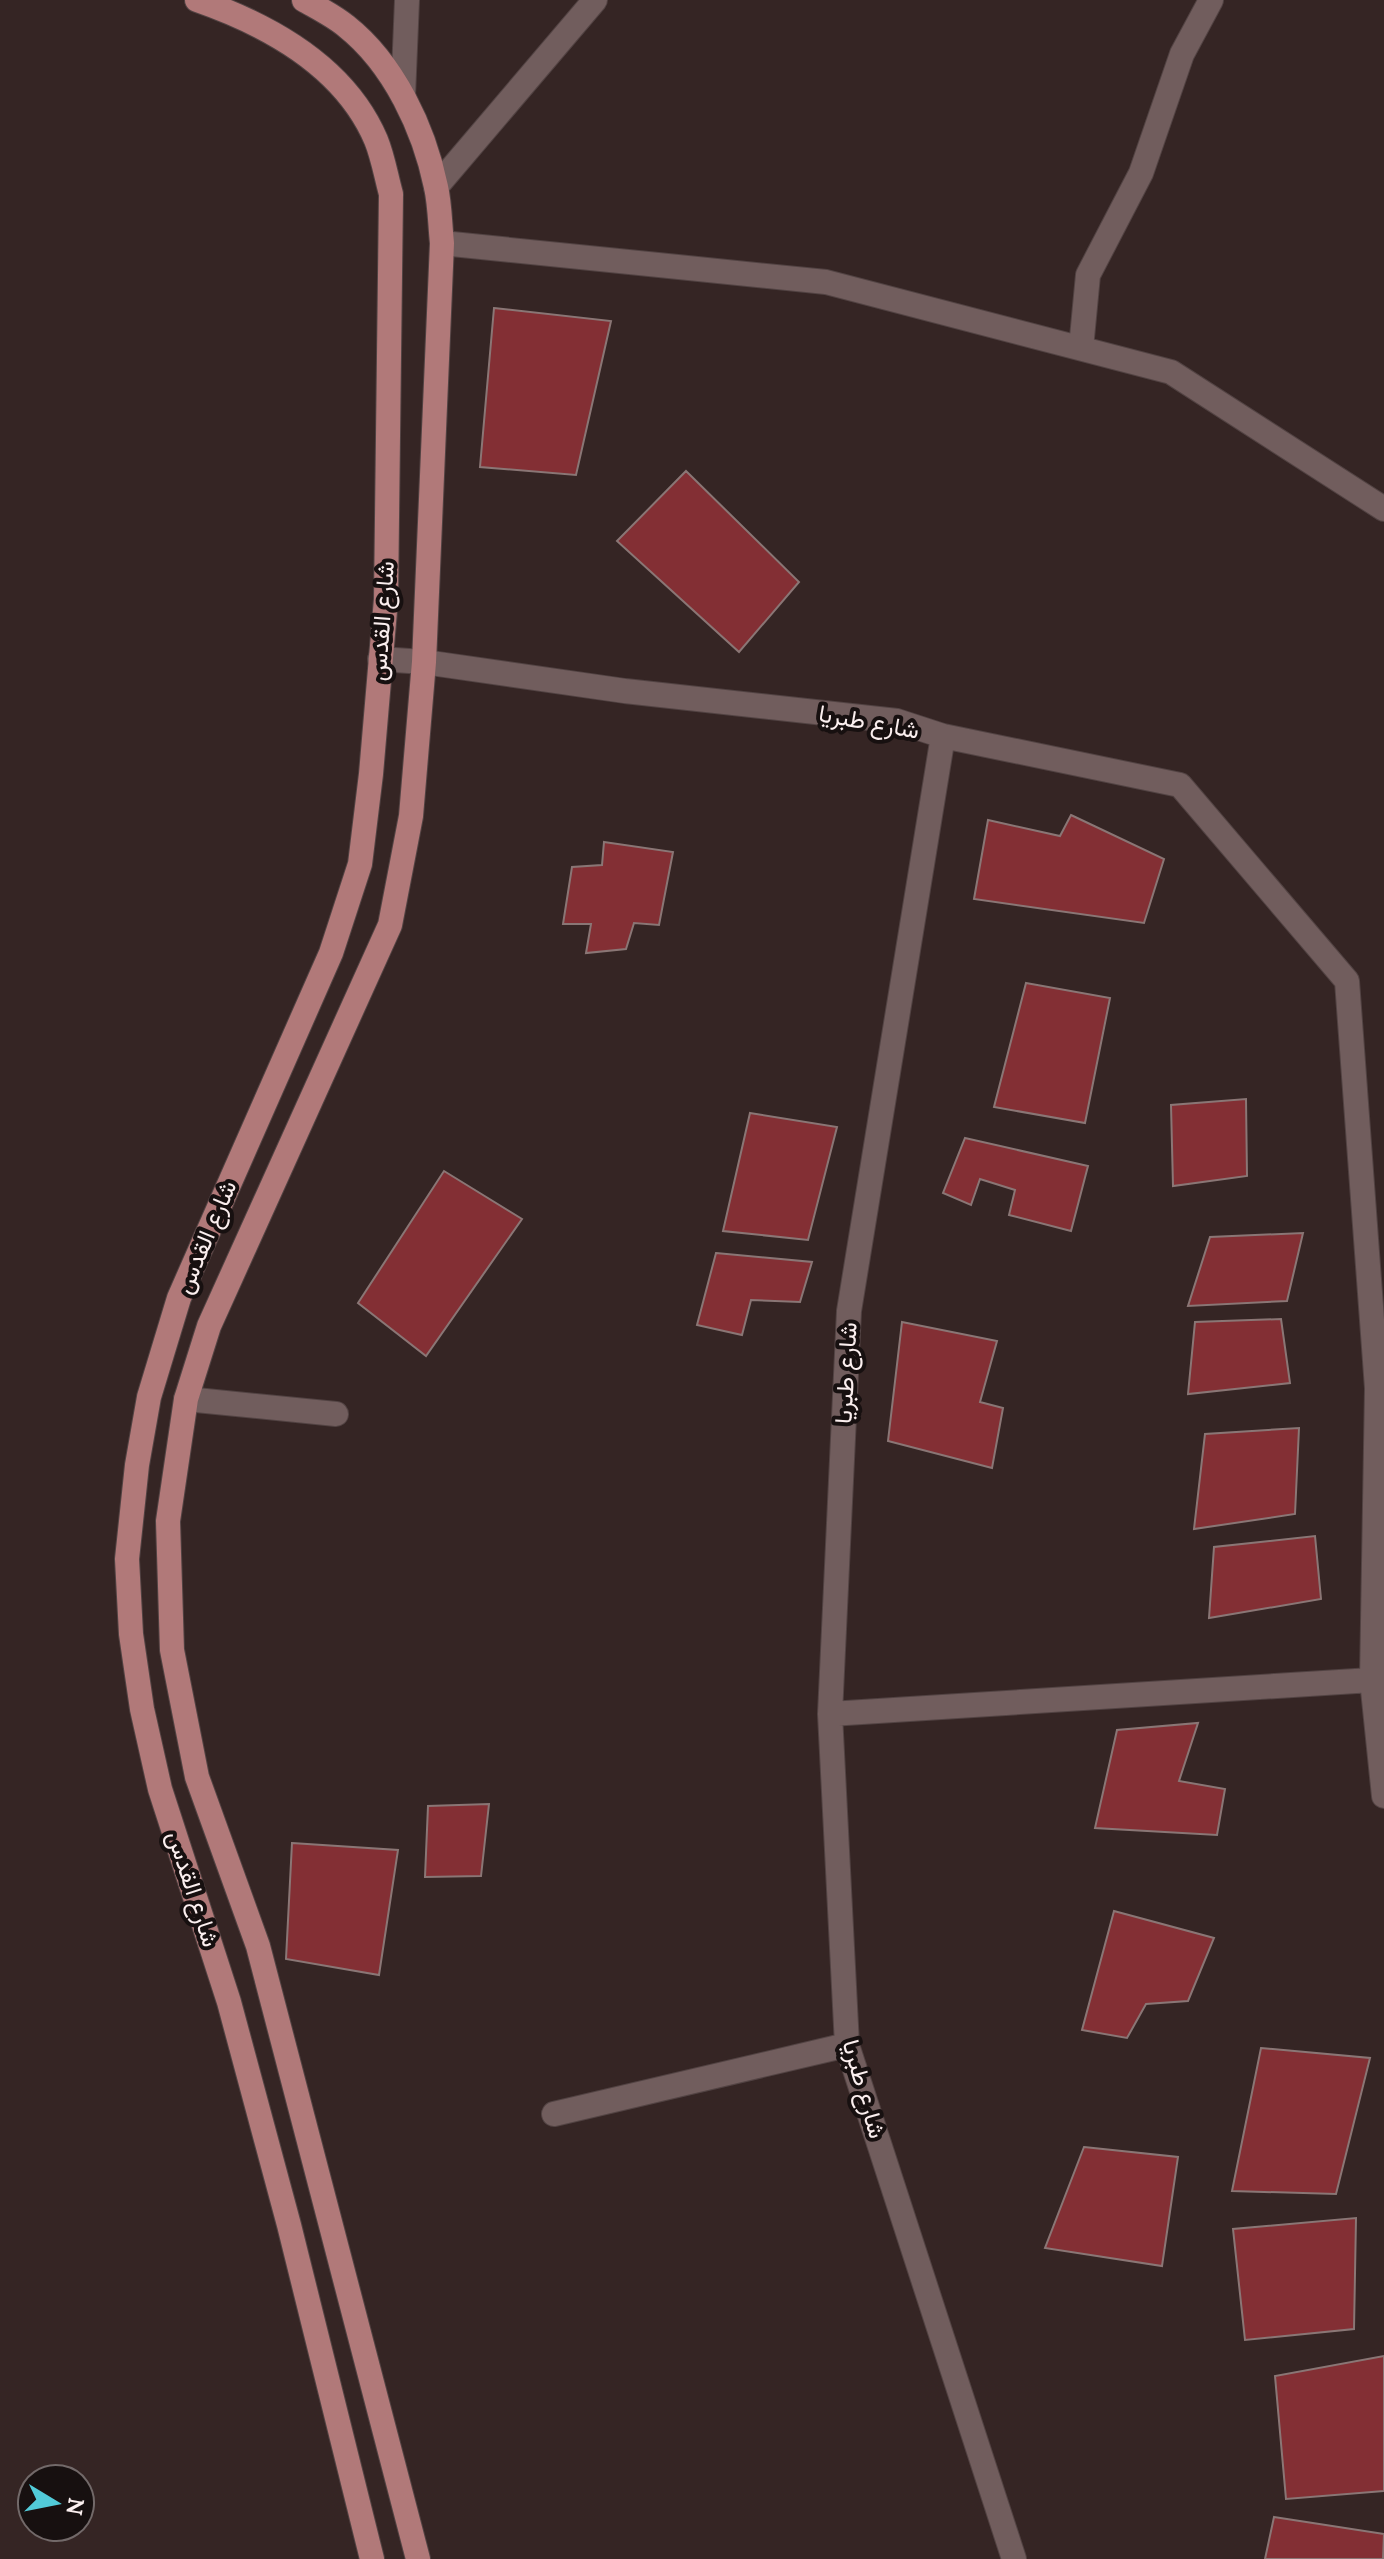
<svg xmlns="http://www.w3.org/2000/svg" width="1384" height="2559" font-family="Lora,Vazirmatn,serif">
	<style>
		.building { fill: #832f34; stroke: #8a7675; stroke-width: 2 }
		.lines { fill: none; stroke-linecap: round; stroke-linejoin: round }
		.minor-casing { stroke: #524343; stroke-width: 26 }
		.major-casing { stroke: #524343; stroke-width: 26 }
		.minor { stroke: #715d5d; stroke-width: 24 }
		.major { stroke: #b17979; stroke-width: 24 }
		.labels { text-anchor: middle; stroke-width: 8; stroke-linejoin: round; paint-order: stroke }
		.street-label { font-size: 24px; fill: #fbefef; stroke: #171010 }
	</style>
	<rect width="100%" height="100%" fill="#352524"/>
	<!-- building -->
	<path class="building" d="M 494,308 L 611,321 L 576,475 L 480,467 Z
		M 686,471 L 799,582 L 739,652 L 617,541 Z
		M 1071,815 L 1164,859 L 1144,923 L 974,899 L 988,820 L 1060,836 Z
		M 604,842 L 673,852 L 659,925 L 634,923 L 626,949 L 586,953 L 591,924 L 563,924 L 572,867 L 602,865 Z
		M 1026,983 L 1110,998 L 1085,1123 L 994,1107 Z
		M 1246,1099 L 1247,1176 L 1173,1186 L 1171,1105 Z
		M 750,1113 L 837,1127 L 808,1240 L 723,1231 Z
		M 965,1138 L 1088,1166 L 1071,1231 L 1009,1215 L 1015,1190 L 980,1179 L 971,1205 L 943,1193 Z
		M 444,1171 L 522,1219 L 426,1356 L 358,1303 Z
		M 1303,1233 L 1287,1301 L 1188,1306 L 1210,1237 Z
		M 716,1253 L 812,1262 L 800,1302 L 751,1300 L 742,1335 L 697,1325 Z
		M 1281,1319 L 1290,1383 L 1188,1394 L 1195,1322 Z
		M 902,1322 L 997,1341 L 980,1402 L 1003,1408 L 992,1468 L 888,1441 Z
		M 1299,1428 L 1295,1514 L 1194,1529 L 1205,1434 Z
		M 1315,1536 L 1321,1599 L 1209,1618 L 1214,1547 Z
		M 1198,1723 L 1179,1781 L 1225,1789 L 1217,1835 L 1095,1828 L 1117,1730 Z
		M 489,1804 L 481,1876 L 425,1877 L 428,1806 Z
		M 292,1843 L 398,1850 L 379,1975 L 286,1959 Z
		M 1114,1911 L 1214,1938 L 1188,2001 L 1146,2004 L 1127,2038 L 1082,2030 Z
		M 1261,2048 L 1370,2058 L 1336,2194 L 1232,2191 Z
		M 1084,2147 L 1178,2157 L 1162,2266 L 1045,2248 Z
		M 1356,2218 L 1354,2329 L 1245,2340 L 1233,2229 Z
		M 1384,2356 L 1384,2491 L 1286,2499 L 1275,2376 Z
		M 1274,2517 L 1384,2534 L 1383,2559 L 1265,2559 Z"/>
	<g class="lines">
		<!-- minor casing -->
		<g class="minor-casing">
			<path id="minor" d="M 403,96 L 407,0
				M 436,187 L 595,0
				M 442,243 L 826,282 L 1171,372 L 1384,509
				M 1081,348 L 1088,275 L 1141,173 L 1182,54 L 1211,0
				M 380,659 L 424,662 L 625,691 L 897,721 L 943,736 L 849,1311 L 830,1714 L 847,2045 L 1014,2559
				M 186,1399 L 336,1414
				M 1372,1680 L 1384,1796
				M 830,1714 L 1372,1680 L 1377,1388 L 1347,981 L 1180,785 L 943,736
				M 554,2114 L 847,2045"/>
		</g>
		<!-- major casing -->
		<g class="major-casing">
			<path id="major" d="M 197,0 C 269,25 345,67 376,140 C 383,157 386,176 391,194 L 386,599 L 371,774 L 360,864 L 331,953 L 179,1298 L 149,1397 L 137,1465 L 127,1559 L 131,1634 L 142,1709 L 160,1789 L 229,2002 L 289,2225 L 372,2559
				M 304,0 C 318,8 334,16 346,26 C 394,64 424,129 436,187 C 440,205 440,225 442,243 L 424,662 L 411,816 L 390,925 L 209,1326 L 186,1399 L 168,1521 L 172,1650 L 197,1777 L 258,1946 L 418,2559"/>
		</g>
		<!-- minor -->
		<use href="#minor" class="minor"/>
		<!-- major -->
		<use href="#major" class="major"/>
	</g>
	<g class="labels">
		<!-- street labels -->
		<g class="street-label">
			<text transform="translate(382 621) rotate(-86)" y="8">شارع القدس</text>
			<text transform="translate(869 722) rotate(10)" y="8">شارع طبريا</text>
			<text transform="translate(206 1237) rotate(-67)" y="8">شارع القدس</text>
			<text transform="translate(846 1373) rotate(-87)" y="8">شارع طبريا</text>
			<text transform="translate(193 1889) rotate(72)" y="8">شارع القدس</text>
			<text transform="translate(864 2089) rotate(74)" y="8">شارع طبريا</text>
		</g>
	</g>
	<!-- north arrow -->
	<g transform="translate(56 2503) rotate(100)"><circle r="38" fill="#171010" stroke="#726969" stroke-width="2"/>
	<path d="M0-6L14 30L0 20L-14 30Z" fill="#52cbd9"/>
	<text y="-12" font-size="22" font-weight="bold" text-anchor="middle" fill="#fbefef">N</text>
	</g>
</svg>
